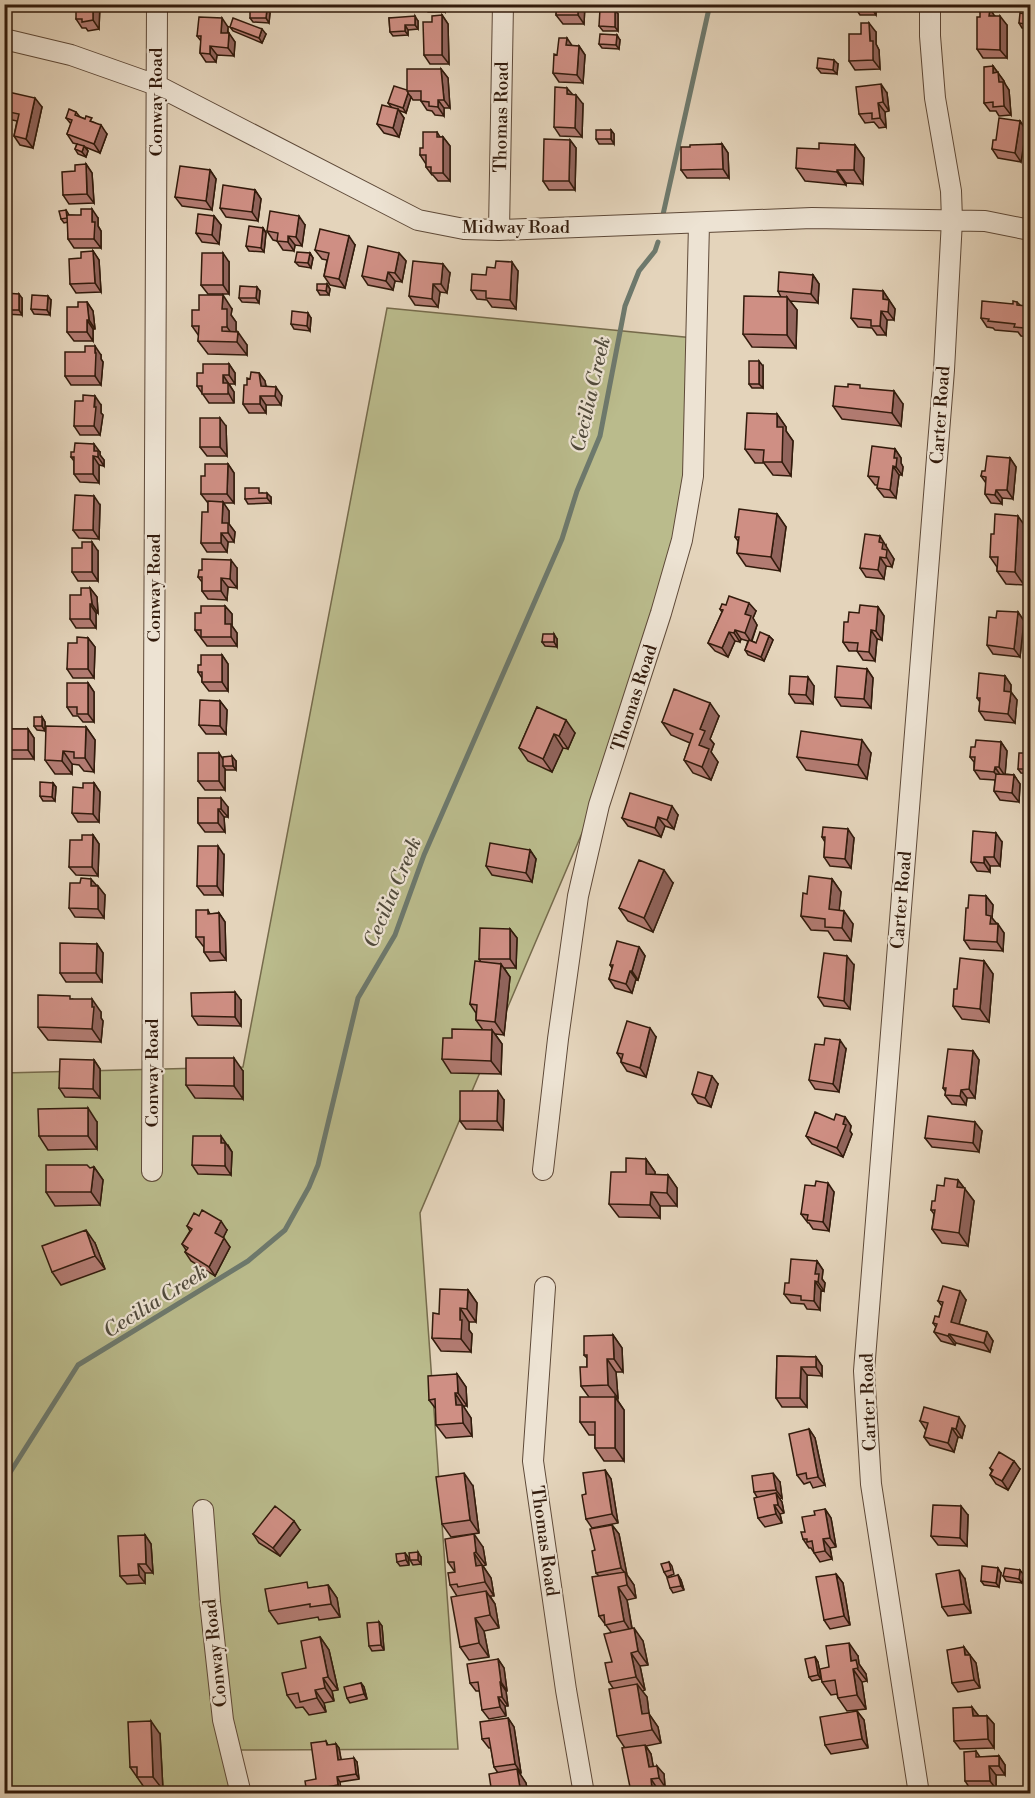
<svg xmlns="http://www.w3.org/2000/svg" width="1035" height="1798" font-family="'Libre Bodoni',serif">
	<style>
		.green { fill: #babb8c; stroke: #766b4c; stroke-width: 1.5 }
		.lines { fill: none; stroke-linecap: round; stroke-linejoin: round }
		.stream { stroke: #6d796d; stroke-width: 5 }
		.minor-casing { stroke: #5e4938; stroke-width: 22 }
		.minor { stroke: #ede3d3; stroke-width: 20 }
		.wall { fill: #b27b72; stroke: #321b0c; stroke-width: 1.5 }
		.shaded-wall { fill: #91645c; stroke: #321b0c; stroke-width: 1.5 }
		.building { fill: #cf8f84; stroke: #321b0c; stroke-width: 1.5 }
		.labels { text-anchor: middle; stroke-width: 4.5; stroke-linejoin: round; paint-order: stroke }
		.street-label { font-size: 18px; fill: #321b0c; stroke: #ede3d3 }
		.water-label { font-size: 20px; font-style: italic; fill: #504a3c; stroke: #ede3d3 }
	</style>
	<rect width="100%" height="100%" fill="#e4d4bb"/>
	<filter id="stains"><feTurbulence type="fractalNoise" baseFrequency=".00333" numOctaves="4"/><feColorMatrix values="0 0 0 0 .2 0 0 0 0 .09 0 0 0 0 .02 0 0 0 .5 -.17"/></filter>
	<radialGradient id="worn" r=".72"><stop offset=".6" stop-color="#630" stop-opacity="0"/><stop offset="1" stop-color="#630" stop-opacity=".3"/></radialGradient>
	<!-- green -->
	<path class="green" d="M 387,308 L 694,338 L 687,530 L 626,730 L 420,1213 L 458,1749 L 236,1750 L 238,1793 L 5,1793 L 4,1073 L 243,1067 Z"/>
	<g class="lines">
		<!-- stream -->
		<path class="stream" d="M 662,219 L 710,4
			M 4,1482 L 78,1365 L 248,1261 L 285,1230 L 309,1187 L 318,1165 L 358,998 L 395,935 L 424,855 L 562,539 L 577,491 L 600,436 L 625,306 L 639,271 L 655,251 L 658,242"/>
		<!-- minor casing -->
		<g class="minor-casing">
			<path id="minor" d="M 4,39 L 71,55 L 156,85 L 418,220 L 464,229 L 499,230 L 812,218 L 985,221 L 1030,230
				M 499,230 L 503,4
				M 543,1170 L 558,1039 L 578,896 L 599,805 L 661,613 L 682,540 L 693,476 L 699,224
				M 152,1171 L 157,4
				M 545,1287 L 533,1461 L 566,1690 L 584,1794
				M 203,1510 L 210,1602 L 223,1720 L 241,1794
				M 919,1794 L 871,1484 L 864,1371 L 944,370 L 952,220 L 951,191 L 935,98 L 930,36 L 930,4"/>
		</g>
		<!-- minor -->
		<use href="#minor" class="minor"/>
	</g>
	<!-- wall -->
	<path class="wall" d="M 67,4 L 100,4 L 99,29 L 88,31 L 86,28 L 82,28 L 76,19 L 79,11 L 77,8 L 70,8 Z
		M 207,4 L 232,4 L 231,9 L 210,9 Z
		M 423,4 L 445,4 L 445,12 L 428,12 Z
		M 557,4 L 585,4 L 584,24 L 563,24 L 556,15 Z
		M 854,4 L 876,4 L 876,15 L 860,15 L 854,6 Z
		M 1030,4 L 1030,11 L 1027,10 L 1023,6 Z
		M 267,9 L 270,13 L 269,23 L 253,22 L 250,18 Z
		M 618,14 L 618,31 L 603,31 L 599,26 Z
		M 442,15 L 448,24 L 449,64 L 430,64 L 424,55 L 432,22 Z
		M 1030,15 L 1030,29 L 1022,28 L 1019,23 Z
		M 995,16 L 1007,25 L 1007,58 L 983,58 L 977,49 Z
		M 389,18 L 418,21 L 418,29 L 408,30 L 408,35 L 393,36 L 390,32 Z
		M 228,27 L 228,33 L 235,42 L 234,56 L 217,55 L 216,62 L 206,62 L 200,53 L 201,41 L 197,36 Z
		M 230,27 L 266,34 L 262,43 L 233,31 Z
		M 876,32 L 876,44 L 879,50 L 880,69 L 855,70 L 849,61 L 861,34 Z
		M 620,40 L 619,49 L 602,48 L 599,44 Z
		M 579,46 L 585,55 L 583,83 L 559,82 L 553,73 L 557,55 Z
		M 838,64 L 837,74 L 821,73 L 817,68 Z
		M 993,66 L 1004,81 L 1005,84 L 1009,90 L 1011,115 L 999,116 L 996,111 L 990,111 L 984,103 Z
		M 441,69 L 448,78 L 450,108 L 444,108 L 444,116 L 435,115 L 432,111 L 427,110 L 421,101 L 421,100 L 413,100 L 411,97 L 406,113 L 398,110 L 404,118 L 399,137 L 384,133 L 377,124 L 392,108 L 388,103 L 407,90 Z
		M 1030,73 L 1030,84 L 1028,83 L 1025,79 Z
		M 4,91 L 42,107 L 33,148 L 20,145 L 14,136 L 17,121 L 8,119 L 4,114 Z
		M 887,93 L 889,111 L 885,112 L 886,127 L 879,128 L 874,122 L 865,123 L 859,114 Z
		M 583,104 L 582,137 L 560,136 L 554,127 Z
		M 76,112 L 80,117 L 95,123 L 107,134 L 100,153 L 85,147 L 88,151 L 86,157 L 78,154 L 75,149 L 77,144 L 73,143 L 67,134 L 71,124 L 66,118 Z
		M 1020,121 L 1026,130 L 1021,162 L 998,158 L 992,149 L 996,140 Z
		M 611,130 L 614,134 L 614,144 L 599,144 L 596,139 Z
		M 437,132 L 440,137 L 443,137 L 450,146 L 450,181 L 438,181 L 433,175 L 432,175 L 426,167 L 426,164 L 420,155 L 423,148 Z
		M 570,140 L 576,148 L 575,190 L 549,190 L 543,181 Z
		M 722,144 L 728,153 L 729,178 L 687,178 L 681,170 L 690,147 Z
		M 855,145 L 864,158 L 863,184 L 846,183 L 846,185 L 805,181 L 796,168 L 819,149 Z
		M 86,164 L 92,173 L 94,203 L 69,204 L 63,195 L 75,171 Z
		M 210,170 L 216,179 L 212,210 L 182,206 L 175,197 Z
		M 255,190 L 261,199 L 258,221 L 226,217 L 220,208 Z
		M 66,210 L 69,215 L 98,218 L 98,226 L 101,231 L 101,248 L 74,248 L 68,239 L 68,222 L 64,223 L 61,219 Z
		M 214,216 L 221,225 L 219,244 L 202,242 L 196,233 Z
		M 305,225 L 302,246 L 295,245 L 294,251 L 283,250 L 277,241 L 273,240 L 267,231 Z
		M 263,228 L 266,233 L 264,252 L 249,251 L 246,246 Z
		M 355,245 L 345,288 L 330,285 L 324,276 L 327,260 L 322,259 L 315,250 Z
		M 93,251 L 99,260 L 101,292 L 76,293 L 70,284 L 81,258 Z
		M 310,253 L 313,258 L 311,268 L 299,266 L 295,262 Z
		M 399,253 L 406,261 L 402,282 L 395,281 L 393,290 L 368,285 L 362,276 Z
		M 229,262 L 229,294 L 208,294 L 201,285 Z
		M 495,268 L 518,271 L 516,309 L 492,307 L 487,300 L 477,299 L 471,290 L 486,275 Z
		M 450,273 L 447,293 L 440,292 L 438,307 L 415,305 L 409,296 Z
		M 813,275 L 819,284 L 818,303 L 790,301 L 797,310 L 796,348 L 752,347 L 743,334 L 781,297 L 778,291 Z
		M 327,284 L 330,289 L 329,295 L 320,295 L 317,290 Z
		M 260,291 L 259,303 L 242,302 L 239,298 Z
		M 883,291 L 895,309 L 894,320 L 887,320 L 886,335 L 877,335 L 872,328 L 858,327 L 851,318 Z
		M 4,293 L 22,298 L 22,315 L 5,314 Z
		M 51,300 L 50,315 L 34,314 L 31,309 Z
		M 87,302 L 93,311 L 95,329 L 93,329 L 93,341 L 74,341 L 67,332 L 78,307 Z
		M 1017,302 L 1020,305 L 1030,312 L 1030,337 L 1021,336 L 1018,332 L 995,330 L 993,328 L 987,327 L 981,318 Z
		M 232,309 L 231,315 L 236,322 L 236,331 L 247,345 L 247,355 L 208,354 L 198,341 L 199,336 L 192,326 Z
		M 311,318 L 310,331 L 294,329 L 291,324 Z
		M 101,355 L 101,359 L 103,362 L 101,385 L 71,385 L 65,376 Z
		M 229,364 L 235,373 L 235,384 L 229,384 L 234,392 L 234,403 L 209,403 L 197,386 L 203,373 Z
		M 763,366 L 763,388 L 752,388 L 749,384 Z
		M 259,373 L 265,381 L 266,386 L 282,396 L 281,405 L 266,405 L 266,413 L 249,413 L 243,404 L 247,385 L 250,379 Z
		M 903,404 L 901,426 L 842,419 L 833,406 Z
		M 101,405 L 101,413 L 103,415 L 100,435 L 80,435 L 74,426 Z
		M 777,414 L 786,427 L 786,431 L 793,441 L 791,476 L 773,475 L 764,463 L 755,463 L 745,449 Z
		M 226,426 L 227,456 L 207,456 L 200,447 Z
		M 895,449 L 901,458 L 901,463 L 903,467 L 902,475 L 899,475 L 896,498 L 884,497 L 877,488 L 878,485 L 875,485 L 868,476 Z
		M 100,452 L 100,455 L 104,460 L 104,466 L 99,465 L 99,483 L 80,482 L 74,474 L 74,461 L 71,457 Z
		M 1010,458 L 1016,467 L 1013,499 L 1002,498 L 1002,504 L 991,503 L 985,494 L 986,483 L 981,476 L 985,471 Z
		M 228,464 L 234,473 L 234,503 L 223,503 L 229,511 L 229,524 L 235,532 L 234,542 L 228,542 L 227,552 L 207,552 L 201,543 L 208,512 L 208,503 L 201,494 L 205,476 Z
		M 262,493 L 271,497 L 271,503 L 248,504 L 245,499 Z
		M 100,505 L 99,539 L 79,538 L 73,530 Z
		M 777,514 L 786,527 L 780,571 L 746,566 L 737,553 L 738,541 L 735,537 Z
		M 1027,529 L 1024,585 L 1006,584 L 997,571 L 997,567 L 990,557 Z
		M 886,545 L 886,548 L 894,559 L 892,567 L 886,566 L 884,579 L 866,577 L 860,568 Z
		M 98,551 L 98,581 L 78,581 L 72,572 Z
		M 237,568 L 237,588 L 228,587 L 227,600 L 208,599 L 202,591 L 202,582 L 198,577 L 202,570 Z
		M 90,588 L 97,597 L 98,613 L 96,613 L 96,628 L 76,628 L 70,619 L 81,595 Z
		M 225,606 L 232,614 L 232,626 L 237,633 L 237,646 L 207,646 L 195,630 L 201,613 Z
		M 878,607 L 884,616 L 882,640 L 877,639 L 875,661 L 863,660 L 857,651 L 849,651 L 843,642 L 848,622 L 859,613 Z
		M 720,609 L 756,611 L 753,618 L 757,625 L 752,641 L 756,643 L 769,636 L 773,640 L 764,661 L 748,655 L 745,650 L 748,641 L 741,639 L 740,642 L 735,641 L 728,657 L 715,651 L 708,643 L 722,612 Z
		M 1018,612 L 1024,621 L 1020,657 L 993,654 L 987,645 Z
		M 88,638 L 95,647 L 94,678 L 73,678 L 67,669 L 77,643 Z
		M 557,639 L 557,647 L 545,646 L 542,642 Z
		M 222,655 L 228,664 L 228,691 L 209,691 L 202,682 L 202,678 L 198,672 L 201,665 Z
		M 867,669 L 873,678 L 871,708 L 841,706 L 835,697 Z
		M 1005,676 L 1011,685 L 1011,692 L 1017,700 L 1015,723 L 985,720 L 979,711 L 980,702 L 977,698 Z
		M 88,683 L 94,692 L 94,722 L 83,722 L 78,716 L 73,716 L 67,707 Z
		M 814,686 L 813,704 L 795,703 L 789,694 Z
		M 220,701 L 227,710 L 226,734 L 206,734 L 199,725 Z
		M 537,707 L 575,733 L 568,749 L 563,748 L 552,772 L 528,761 L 519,748 Z
		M 719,716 L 710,739 L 714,744 L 711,752 L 718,762 L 711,780 L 693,773 L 684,760 L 690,743 L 671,735 L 662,722 Z
		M 42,717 L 45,722 L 45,731 L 37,730 L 34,726 Z
		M 86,727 L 95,740 L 94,772 L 84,771 L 79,765 L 72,764 L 72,774 L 55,774 L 45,760 Z
		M 4,729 L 28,729 L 34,738 L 34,759 L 4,759 Z
		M 1030,730 L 1030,742 L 1029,742 L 1025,738 Z
		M 1001,742 L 1007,751 L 1005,774 L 1014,775 L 1020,784 L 1019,802 L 1000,800 L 994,791 L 995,780 L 980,779 L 974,770 L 974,762 L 970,757 L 975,747 Z
		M 871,753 L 867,779 L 806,770 L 797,757 Z
		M 1030,755 L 1030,774 L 1021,773 L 1018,769 Z
		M 223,759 L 236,761 L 236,770 L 226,770 L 225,769 L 225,790 L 205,790 L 198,781 Z
		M 53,783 L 56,787 L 55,801 L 43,801 L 40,796 Z
		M 94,783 L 100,792 L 99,822 L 78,822 L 72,813 L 83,788 Z
		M 198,798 L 228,807 L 228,817 L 224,817 L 225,832 L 205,832 L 198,823 Z
		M 678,815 L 674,829 L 665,826 L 661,837 L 628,826 L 622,818 Z
		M 93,835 L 99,844 L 98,876 L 76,875 L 69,867 L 82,840 Z
		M 822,837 L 854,838 L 851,868 L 830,866 L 824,857 L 825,842 Z
		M 1002,842 L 1000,866 L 990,866 L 990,872 L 977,871 L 971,862 Z
		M 530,850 L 536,859 L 532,882 L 492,875 L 486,866 Z
		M 224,855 L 223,895 L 204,895 L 197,886 Z
		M 832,879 L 841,892 L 839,910 L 853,924 L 851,941 L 834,940 L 828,931 L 811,930 L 801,916 L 807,894 Z
		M 673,883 L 653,932 L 628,921 L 619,908 Z
		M 97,886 L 105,895 L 104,918 L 75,917 L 69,908 Z
		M 986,896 L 993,905 L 992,918 L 1004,933 L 1003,951 L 970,949 L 964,940 L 968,908 Z
		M 208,910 L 210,914 L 219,913 L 225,922 L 226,960 L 210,961 L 204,952 L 204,946 L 203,946 L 196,937 Z
		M 510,929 L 517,938 L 516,968 L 504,968 L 510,977 L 504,1035 L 495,1034 L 502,1044 L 501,1074 L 451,1073 L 442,1059 L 483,1030 L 476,1020 L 476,1013 L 470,1004 L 481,962 L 479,959 Z
		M 97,944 L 103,953 L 102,982 L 66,982 L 60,973 Z
		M 639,947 L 645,956 L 638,980 L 636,979 L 632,993 L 615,988 L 609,979 L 612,968 L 610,965 Z
		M 984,961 L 993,974 L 989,1022 L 962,1019 L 953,1006 L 957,989 Z
		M 854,965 L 850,1009 L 824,1006 L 818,997 Z
		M 72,999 L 101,1012 L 101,1018 L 103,1021 L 101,1042 L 48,1040 L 38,1027 Z
		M 241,1000 L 241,1026 L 198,1025 L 192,1016 Z
		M 656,1037 L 646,1077 L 627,1071 L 621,1062 L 621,1059 L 617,1053 Z
		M 846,1049 L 839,1092 L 815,1089 L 809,1080 Z
		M 973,1051 L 979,1060 L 975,1098 L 967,1098 L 966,1105 L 952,1104 L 945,1095 L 946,1092 L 943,1088 Z
		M 94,1060 L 100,1069 L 100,1098 L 65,1097 L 59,1088 Z
		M 243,1071 L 243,1099 L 195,1098 L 186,1085 Z
		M 718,1084 L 711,1107 L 698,1103 L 692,1094 Z
		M 504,1100 L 503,1130 L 466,1129 L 460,1121 Z
		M 845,1117 L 851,1126 L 850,1131 L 852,1134 L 843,1157 L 812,1144 L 806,1136 L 834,1120 Z
		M 97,1122 L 97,1149 L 48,1150 L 39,1136 Z
		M 982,1131 L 979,1152 L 932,1147 L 925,1138 Z
		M 228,1145 L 232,1152 L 231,1175 L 198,1174 L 192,1165 Z
		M 646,1159 L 655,1172 L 655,1175 L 668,1175 L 677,1188 L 677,1206 L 660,1206 L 660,1218 L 619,1217 L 609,1204 L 626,1172 Z
		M 94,1167 L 103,1180 L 100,1205 L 55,1206 L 46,1192 L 90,1168 Z
		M 958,1180 L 974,1201 L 968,1246 L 942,1243 L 932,1229 L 934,1214 L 931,1210 L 935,1201 L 944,1186 Z
		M 815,1186 L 834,1192 L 829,1231 L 813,1229 L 809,1223 L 808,1223 L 801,1214 Z
		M 187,1226 L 227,1230 L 223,1238 L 230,1247 L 215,1276 L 191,1261 L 185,1252 L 186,1250 L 182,1244 L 190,1231 Z
		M 95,1243 L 105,1269 L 61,1285 L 52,1272 Z
		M 817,1261 L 823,1270 L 822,1279 L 825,1283 L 824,1291 L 821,1290 L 820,1310 L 807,1309 L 804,1304 L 791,1303 L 784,1294 L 789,1283 Z
		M 468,1290 L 477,1303 L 476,1322 L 469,1322 L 469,1330 L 472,1334 L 471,1352 L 441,1351 L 432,1338 L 439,1314 Z
		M 966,1300 L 959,1324 L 987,1332 L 993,1341 L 990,1352 L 956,1343 L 955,1345 L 941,1341 L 934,1332 L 936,1327 L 933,1323 L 939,1317 L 942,1306 L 938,1301 Z
		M 613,1335 L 622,1348 L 623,1372 L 616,1372 L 618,1398 L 616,1398 L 624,1410 L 624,1461 L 604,1461 L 595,1448 L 595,1435 L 589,1435 L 580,1422 L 589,1397 L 581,1386 L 587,1367 L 587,1358 L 584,1355 Z
		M 777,1356 L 816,1357 L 822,1366 L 822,1376 L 807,1375 L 807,1407 L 782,1407 L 776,1398 Z
		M 457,1374 L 466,1387 L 467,1406 L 464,1406 L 464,1408 L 471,1418 L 472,1436 L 446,1438 L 436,1425 L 436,1409 L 429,1400 Z
		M 920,1421 L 965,1426 L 962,1438 L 958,1437 L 954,1452 L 930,1445 L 924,1437 L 926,1430 Z
		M 809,1429 L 815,1438 L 825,1485 L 813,1488 L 810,1482 L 804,1484 L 797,1475 Z
		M 990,1468 L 1020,1469 L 1008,1490 L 996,1484 L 990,1475 L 992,1471 Z
		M 605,1470 L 611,1479 L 618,1523 L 592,1528 L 586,1519 L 586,1494 Z
		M 780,1482 L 782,1498 L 779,1499 L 782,1502 L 784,1513 L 780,1514 L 782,1523 L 765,1527 L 758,1518 L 757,1497 L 754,1492 Z
		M 473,1486 L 479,1533 L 451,1537 L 442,1524 Z
		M 825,1509 L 831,1518 L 836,1547 L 830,1548 L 832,1559 L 820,1562 L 811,1548 L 809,1548 L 803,1539 L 805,1532 L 815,1515 Z
		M 968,1515 L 967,1546 L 938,1545 L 931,1536 Z
		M 612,1525 L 619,1534 L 627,1575 L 634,1585 L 636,1598 L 627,1600 L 632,1628 L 643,1641 L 648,1665 L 640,1666 L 645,1690 L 642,1691 L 647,1697 L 649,1714 L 658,1727 L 661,1743 L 646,1746 L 651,1754 L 653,1766 L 664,1774 L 665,1787 L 657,1788 L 658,1794 L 632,1794 L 625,1748 L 617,1736 L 613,1688 L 609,1682 L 612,1662 L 611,1632 L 599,1616 L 599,1576 L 596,1573 Z
		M 300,1530 L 280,1556 L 259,1543 L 253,1534 Z
		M 145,1535 L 151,1544 L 153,1573 L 145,1573 L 145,1583 L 127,1584 L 120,1576 Z
		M 483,1547 L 486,1565 L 483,1566 L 491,1578 L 494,1596 L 490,1596 L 495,1604 L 499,1628 L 484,1631 L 489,1657 L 469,1660 L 460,1647 L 457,1596 L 450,1585 L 455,1572 L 448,1562 Z
		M 405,1553 L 408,1557 L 409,1565 L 400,1566 L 397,1562 Z
		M 421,1557 L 421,1564 L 413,1565 L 410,1560 Z
		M 669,1562 L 672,1566 L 674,1574 L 667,1577 L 664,1572 Z
		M 1001,1573 L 999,1587 L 984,1585 L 981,1581 Z
		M 836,1574 L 843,1583 L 850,1625 L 830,1629 L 824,1620 Z
		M 678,1575 L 681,1580 L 684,1590 L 673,1593 L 670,1588 Z
		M 1024,1575 L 1022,1583 L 1006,1581 L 1003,1576 Z
		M 965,1579 L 971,1613 L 948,1616 L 942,1607 Z
		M 328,1585 L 337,1598 L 340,1617 L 319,1620 L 318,1617 L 278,1624 L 269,1611 L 311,1588 Z
		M 379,1622 L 382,1626 L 384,1650 L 372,1651 L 369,1646 Z
		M 320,1637 L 329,1650 L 338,1690 L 332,1691 L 334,1701 L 324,1703 L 326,1712 L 309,1715 L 303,1707 L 296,1708 L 287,1695 L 306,1668 Z
		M 969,1655 L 976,1663 L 980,1688 L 958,1692 L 952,1683 Z
		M 858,1656 L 859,1664 L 866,1674 L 867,1681 L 862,1682 L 866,1709 L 847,1711 L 838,1698 L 837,1694 L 831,1695 L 822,1682 L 829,1667 Z
		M 815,1657 L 818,1662 L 821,1679 L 812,1681 L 809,1677 Z
		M 498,1659 L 504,1668 L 507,1691 L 506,1691 L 508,1706 L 505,1706 L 506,1716 L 489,1719 L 482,1710 L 480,1691 L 476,1691 L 470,1683 Z
		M 361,1683 L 364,1687 L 367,1699 L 350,1703 L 347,1698 Z
		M 857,1711 L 864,1720 L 868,1748 L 831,1754 L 825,1745 Z
		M 979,1716 L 987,1716 L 994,1724 L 994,1748 L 960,1749 L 954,1741 Z
		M 508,1718 L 514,1727 L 521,1773 L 519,1773 L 526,1783 L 528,1794 L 492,1794 L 498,1773 L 494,1767 L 491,1748 L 489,1748 L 482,1739 Z
		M 160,1734 L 163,1790 L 146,1790 L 130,1767 Z
		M 326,1741 L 328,1745 L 336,1744 L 339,1748 L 341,1760 L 357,1762 L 359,1779 L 340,1782 L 341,1790 L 329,1792 L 329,1794 L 307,1794 L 316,1779 Z
		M 976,1751 L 980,1757 L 999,1756 L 1005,1765 L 1005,1775 L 996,1775 L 996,1789 L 971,1790 L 965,1781 Z"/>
	<!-- shaded-wall -->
	<path class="shaded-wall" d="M 93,4 L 100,4 L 99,29 L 93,20 Z
		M 439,4 L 445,4 L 445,12 Z
		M 578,4 L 585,4 L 584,24 L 578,15 Z
		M 870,4 L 876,4 L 876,15 L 870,6 Z
		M 267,9 L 270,13 L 269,23 L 266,18 Z
		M 990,9 L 996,18 L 989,16 Z
		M 615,10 L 618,14 L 618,31 L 615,27 Z
		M 442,15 L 448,24 L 449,64 L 442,55 Z
		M 415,16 L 418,21 L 418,29 L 415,25 Z
		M 1000,16 L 1007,25 L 1007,58 L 1000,50 Z
		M 222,18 L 228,27 L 227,41 L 221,33 Z
		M 869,23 L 876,32 L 876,44 L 879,50 L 880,69 L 873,60 L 870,41 Z
		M 405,25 L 408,30 L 408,35 L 405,31 Z
		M 262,29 L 266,34 L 262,43 L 259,38 Z
		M 229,33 L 235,42 L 234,56 L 228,48 Z
		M 617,35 L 620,40 L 619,49 L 616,45 Z
		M 567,38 L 573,47 L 566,45 Z
		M 210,46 L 217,55 L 216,62 L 210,54 Z
		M 579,46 L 585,55 L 583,83 L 577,75 Z
		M 834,60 L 838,64 L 837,74 L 833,70 Z
		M 993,66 L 1004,81 L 1005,84 L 1009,90 L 1011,115 L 1004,106 L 993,73 Z
		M 441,69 L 448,78 L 450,108 L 444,100 Z
		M 881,84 L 887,93 L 889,111 L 883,102 Z
		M 567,88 L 574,96 L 567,94 Z
		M 408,93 L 411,97 L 406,113 L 403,108 Z
		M 576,95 L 583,104 L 582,137 L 575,128 Z
		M 35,98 L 42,107 L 33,148 L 26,139 Z
		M 438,100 L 444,108 L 444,116 L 438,107 Z
		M 878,103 L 885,112 L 886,127 L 880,118 Z
		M 398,109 L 404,118 L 399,137 L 393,128 Z
		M 1020,121 L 1026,130 L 1021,162 L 1015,153 Z
		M 101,125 L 107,134 L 100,153 L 94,144 Z
		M 611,130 L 614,134 L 614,144 L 611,139 Z
		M 443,137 L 450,146 L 450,181 L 443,173 Z
		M 570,140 L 576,148 L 575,190 L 569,181 Z
		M 722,144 L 728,153 L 729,178 L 723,169 Z
		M 855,145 L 864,158 L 863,184 L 854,170 Z
		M 84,146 L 88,151 L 86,157 L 82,152 Z
		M 86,164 L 92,173 L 94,203 L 87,194 Z
		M 210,170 L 216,179 L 212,210 L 206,201 Z
		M 837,170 L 846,183 L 846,185 L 837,172 Z
		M 255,190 L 261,199 L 258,221 L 252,212 Z
		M 92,209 L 98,218 L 98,226 L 101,231 L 101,248 L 94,239 L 92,222 Z
		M 214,216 L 221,225 L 219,244 L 212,235 Z
		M 299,216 L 305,225 L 302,246 L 296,237 Z
		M 263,228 L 266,233 L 264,252 L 261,248 Z
		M 288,236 L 295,245 L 294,251 L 288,242 Z
		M 349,236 L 355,245 L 345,288 L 339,279 Z
		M 93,251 L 99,260 L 101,292 L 95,283 Z
		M 223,253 L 229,262 L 229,294 L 223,285 Z
		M 310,253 L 313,258 L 311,268 L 308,263 Z
		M 399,253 L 406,261 L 402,282 L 395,273 Z
		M 512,262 L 518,271 L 516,309 L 510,300 Z
		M 443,264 L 450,273 L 447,293 L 441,284 Z
		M 388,272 L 395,281 L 393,290 L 386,281 Z
		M 813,275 L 819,284 L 818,303 L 811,294 Z
		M 327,284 L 330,289 L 329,295 L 326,291 Z
		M 433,284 L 440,292 L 438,307 L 432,299 Z
		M 257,287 L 260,291 L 259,303 L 256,298 Z
		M 883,291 L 895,309 L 894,320 L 888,312 L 883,299 Z
		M 19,294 L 22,298 L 22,315 L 19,310 Z
		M 223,295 L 232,309 L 231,315 L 236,322 L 236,340 L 227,327 L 222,309 Z
		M 48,296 L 51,300 L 50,315 L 47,310 Z
		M 787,297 L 797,310 L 796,348 L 787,335 Z
		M 87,302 L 93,311 L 95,329 L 89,320 Z
		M 1027,306 L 1030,312 L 1030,336 L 1025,328 Z
		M 881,311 L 887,320 L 886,335 L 880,326 Z
		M 308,313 L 311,318 L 310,331 L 307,326 Z
		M 87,320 L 93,329 L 93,341 L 87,332 Z
		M 238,332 L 247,345 L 247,355 L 237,342 Z
		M 95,346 L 101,355 L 101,359 L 103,362 L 101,385 L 95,376 Z
		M 759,361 L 763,366 L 763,388 L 759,384 Z
		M 229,364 L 235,373 L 235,384 L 229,375 Z
		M 259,373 L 265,381 L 267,395 L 261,386 Z
		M 223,375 L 234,392 L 234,403 L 223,383 Z
		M 276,387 L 282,396 L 281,405 L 275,396 Z
		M 894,391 L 903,404 L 901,426 L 892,413 Z
		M 95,396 L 101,405 L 101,413 L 103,415 L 100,435 L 94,426 Z
		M 260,396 L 266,405 L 266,413 L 260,404 Z
		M 777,414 L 786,427 L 786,431 L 793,441 L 791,476 L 782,462 L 777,427 Z
		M 220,418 L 226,426 L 227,456 L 220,447 Z
		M 94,444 L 100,452 L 100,455 L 104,460 L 104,466 L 94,451 Z
		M 895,449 L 901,458 L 901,463 L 903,467 L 902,475 L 896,467 L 894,458 Z
		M 93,456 L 99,465 L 99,483 L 93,474 Z
		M 1010,458 L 1016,467 L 1013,499 L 1007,490 Z
		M 228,464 L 234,473 L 234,503 L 227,494 Z
		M 893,466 L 899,475 L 896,498 L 890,490 Z
		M 996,490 L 1002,498 L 1002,504 L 995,495 Z
		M 267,493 L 271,497 L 271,503 L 267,498 Z
		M 94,496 L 100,505 L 99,539 L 93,530 Z
		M 223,502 L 229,511 L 229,524 L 235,532 L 234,542 L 222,523 Z
		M 777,514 L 786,527 L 780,571 L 771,557 Z
		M 1018,516 L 1027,529 L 1024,585 L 1015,572 Z
		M 221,533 L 228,542 L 227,552 L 221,543 Z
		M 880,536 L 894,559 L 892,567 L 882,549 L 879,542 Z
		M 92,542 L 98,551 L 98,581 L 92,572 Z
		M 880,557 L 886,566 L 884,579 L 878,570 Z
		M 231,560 L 237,568 L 237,588 L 230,579 Z
		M 221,578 L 228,587 L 227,600 L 221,591 Z
		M 90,588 L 97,597 L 98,613 L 92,604 Z
		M 749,603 L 756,611 L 753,618 L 757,625 L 751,642 L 745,633 L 745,614 Z
		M 90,604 L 96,613 L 96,628 L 90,619 Z
		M 225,606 L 232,614 L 232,626 L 237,633 L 237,646 L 231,637 L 225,624 Z
		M 878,607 L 884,616 L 882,640 L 876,631 Z
		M 1018,612 L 1024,621 L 1020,657 L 1014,649 Z
		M 735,630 L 741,639 L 740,642 L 734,633 Z
		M 871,630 L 877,639 L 875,661 L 869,652 Z
		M 729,632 L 735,641 L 728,657 L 722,648 Z
		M 554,634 L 557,639 L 557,647 L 554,642 Z
		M 769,636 L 773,640 L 764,661 L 761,657 Z
		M 88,638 L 95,647 L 94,678 L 88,669 Z
		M 222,655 L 228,664 L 228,691 L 222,682 Z
		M 867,669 L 873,678 L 871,708 L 864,699 Z
		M 1005,676 L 1011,685 L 1010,700 L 1004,691 Z
		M 808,677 L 814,686 L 813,704 L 806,695 Z
		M 88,683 L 94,692 L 94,722 L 88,714 Z
		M 1011,692 L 1017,700 L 1015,723 L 1008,714 Z
		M 220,701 L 227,710 L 226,734 L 220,726 Z
		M 710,703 L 719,716 L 710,739 L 714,744 L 711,752 L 718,762 L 711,780 L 702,767 L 699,745 L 700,729 Z
		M 42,717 L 45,722 L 45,731 L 42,726 Z
		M 566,720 L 575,733 L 568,749 L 559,736 Z
		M 86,727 L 95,740 L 94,772 L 85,758 Z
		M 28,729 L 34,738 L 34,759 L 28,750 Z
		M 554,734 L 563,748 L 552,772 L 543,759 Z
		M 862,740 L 871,753 L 867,779 L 858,765 Z
		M 1001,742 L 1007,751 L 1005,776 L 999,767 Z
		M 63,751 L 72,764 L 72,774 L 62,761 Z
		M 219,753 L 225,762 L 223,766 L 225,769 L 225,790 L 219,781 Z
		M 1029,753 L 1030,755 L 1030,772 L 1028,769 Z
		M 232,756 L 236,761 L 236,770 L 233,766 Z
		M 995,767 L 1001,776 L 1001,780 L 994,772 Z
		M 1014,775 L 1020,784 L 1019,802 L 1012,793 Z
		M 53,783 L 56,787 L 55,801 L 52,797 Z
		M 94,783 L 100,792 L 99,822 L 93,814 Z
		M 221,798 L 228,807 L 228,817 L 221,809 Z
		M 672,806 L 678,815 L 674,829 L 667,820 Z
		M 218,809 L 224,817 L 225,832 L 218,823 Z
		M 658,817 L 665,826 L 661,837 L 655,828 Z
		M 848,829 L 854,838 L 851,868 L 845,859 Z
		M 996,833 L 1002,842 L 1000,866 L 994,857 Z
		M 93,835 L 99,844 L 98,876 L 92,867 Z
		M 218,846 L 224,855 L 223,895 L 217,886 Z
		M 530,850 L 536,859 L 532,882 L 526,873 Z
		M 984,857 L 990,866 L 990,872 L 984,863 Z
		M 664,870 L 673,883 L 653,932 L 644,918 Z
		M 91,879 L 98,887 L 91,886 Z
		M 832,879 L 841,892 L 838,923 L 829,909 Z
		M 98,886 L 105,895 L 104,918 L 98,909 Z
		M 986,896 L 993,905 L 992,918 L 997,924 L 996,933 L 986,915 Z
		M 844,911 L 853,924 L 851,941 L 842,928 Z
		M 219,913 L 225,922 L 226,960 L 220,952 Z
		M 998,924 L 1004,933 L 1003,951 L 997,942 Z
		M 510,929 L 517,938 L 516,968 L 510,959 Z
		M 97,944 L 103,953 L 102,982 L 96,973 Z
		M 639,947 L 645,956 L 638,980 L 632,971 Z
		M 847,956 L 854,965 L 850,1009 L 844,1001 Z
		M 984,961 L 993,974 L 989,1022 L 980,1009 Z
		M 501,964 L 510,977 L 504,1035 L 495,1022 Z
		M 630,971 L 636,979 L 632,993 L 626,984 Z
		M 235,992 L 241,1000 L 241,1026 L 235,1017 Z
		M 92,999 L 101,1012 L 101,1018 L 103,1021 L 101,1042 L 92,1029 Z
		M 650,1028 L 656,1037 L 646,1077 L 640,1068 Z
		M 492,1030 L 502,1044 L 501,1074 L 491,1061 Z
		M 840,1040 L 846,1049 L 839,1092 L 833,1084 Z
		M 973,1051 L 979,1060 L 975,1098 L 969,1089 Z
		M 234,1058 L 243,1071 L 243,1099 L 234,1086 Z
		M 94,1060 L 100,1069 L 100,1098 L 93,1089 Z
		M 712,1076 L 718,1084 L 711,1107 L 705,1098 Z
		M 961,1090 L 967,1098 L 966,1105 L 960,1096 Z
		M 498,1091 L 504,1100 L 503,1130 L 497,1121 Z
		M 88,1108 L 97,1122 L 97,1149 L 88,1136 Z
		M 845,1117 L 851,1126 L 850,1131 L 852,1134 L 843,1157 L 837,1148 L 843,1124 Z
		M 975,1122 L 982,1131 L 979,1152 L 973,1143 Z
		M 221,1136 L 232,1152 L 231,1175 L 225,1166 L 221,1143 Z
		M 646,1159 L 655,1172 L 655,1187 L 646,1174 Z
		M 94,1167 L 103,1180 L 100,1205 L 91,1192 Z
		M 668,1175 L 677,1188 L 677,1206 L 667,1193 Z
		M 958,1180 L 974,1201 L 968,1246 L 959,1233 L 957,1187 Z
		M 828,1183 L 834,1192 L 829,1231 L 823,1222 Z
		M 651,1192 L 660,1206 L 660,1218 L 650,1205 Z
		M 221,1221 L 227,1230 L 221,1242 L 215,1233 Z
		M 86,1230 L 95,1243 L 105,1269 L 95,1256 Z
		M 224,1238 L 230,1247 L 215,1276 L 209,1267 Z
		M 817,1261 L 823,1270 L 822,1279 L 825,1283 L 824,1291 L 818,1282 L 815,1274 Z
		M 815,1281 L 821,1290 L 820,1310 L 814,1301 Z
		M 468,1290 L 477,1303 L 476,1322 L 467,1309 Z
		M 960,1291 L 966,1300 L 957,1331 L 951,1322 Z
		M 460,1308 L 469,1322 L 469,1330 L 472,1334 L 471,1352 L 461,1339 L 460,1320 Z
		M 987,1332 L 993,1341 L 990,1352 L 984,1343 Z
		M 949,1334 L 956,1343 L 955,1345 L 948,1336 Z
		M 613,1335 L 622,1348 L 623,1372 L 614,1359 Z
		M 816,1357 L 822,1366 L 822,1376 L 816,1367 Z
		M 607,1359 L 616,1372 L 618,1398 L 608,1385 Z
		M 801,1367 L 807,1375 L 807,1407 L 800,1398 Z
		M 457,1374 L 466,1387 L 467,1406 L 458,1393 Z
		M 455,1393 L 471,1418 L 472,1436 L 463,1423 L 456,1405 Z
		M 615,1397 L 624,1410 L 624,1461 L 615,1448 Z
		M 959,1417 L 965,1426 L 962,1438 L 956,1429 Z
		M 952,1428 L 958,1437 L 954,1452 L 948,1443 Z
		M 809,1429 L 815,1438 L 825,1485 L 818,1477 Z
		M 1014,1461 L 1020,1469 L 1008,1490 L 1002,1481 Z
		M 605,1470 L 611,1479 L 618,1523 L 612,1514 Z
		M 464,1473 L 473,1486 L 479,1533 L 470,1520 Z
		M 773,1473 L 780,1482 L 782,1498 L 776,1490 Z
		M 776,1493 L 782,1502 L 784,1513 L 778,1505 Z
		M 774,1505 L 780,1514 L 782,1523 L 776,1514 Z
		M 961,1506 L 968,1515 L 967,1546 L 960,1538 Z
		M 825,1509 L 831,1518 L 836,1547 L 830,1538 Z
		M 294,1521 L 300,1530 L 280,1556 L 273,1548 Z
		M 612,1525 L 619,1534 L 627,1575 L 634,1585 L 636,1598 L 627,1585 L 625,1573 L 621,1568 Z
		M 474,1534 L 483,1547 L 486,1565 L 476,1552 Z
		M 145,1535 L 151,1544 L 153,1573 L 146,1564 Z
		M 823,1539 L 830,1548 L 832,1559 L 825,1551 Z
		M 418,1552 L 421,1557 L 421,1564 L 418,1560 Z
		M 405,1553 L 408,1557 L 409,1565 L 406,1560 Z
		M 474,1553 L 491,1578 L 494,1596 L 485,1582 L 476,1566 Z
		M 138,1564 L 145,1573 L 145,1583 L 139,1575 Z
		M 998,1568 L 1001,1573 L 999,1587 L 996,1583 Z
		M 959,1570 L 965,1579 L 971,1613 L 964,1604 Z
		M 1020,1570 L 1024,1575 L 1022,1583 L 1019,1579 Z
		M 836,1574 L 843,1583 L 850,1625 L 844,1616 Z
		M 678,1575 L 681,1580 L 684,1590 L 681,1586 Z
		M 328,1585 L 337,1598 L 340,1617 L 331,1604 Z
		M 618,1587 L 627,1600 L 633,1635 L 624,1621 Z
		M 486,1591 L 495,1604 L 499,1628 L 490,1615 Z
		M 475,1618 L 484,1631 L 489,1657 L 479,1643 Z
		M 379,1622 L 382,1626 L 384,1650 L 381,1645 Z
		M 634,1628 L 643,1641 L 648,1665 L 638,1651 Z
		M 320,1637 L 329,1650 L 338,1690 L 328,1677 Z
		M 849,1643 L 858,1656 L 859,1664 L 866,1674 L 867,1681 L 851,1661 Z
		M 964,1647 L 976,1663 L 980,1688 L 974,1680 L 965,1655 Z
		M 631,1653 L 640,1666 L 645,1690 L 636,1677 Z
		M 815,1657 L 818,1662 L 821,1679 L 818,1675 Z
		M 498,1659 L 504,1668 L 507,1691 L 501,1682 Z
		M 853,1669 L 862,1682 L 866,1709 L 857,1695 Z
		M 323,1678 L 332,1691 L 334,1701 L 325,1688 Z
		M 500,1682 L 506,1691 L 508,1706 L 502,1697 Z
		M 361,1683 L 364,1687 L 367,1699 L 364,1694 Z
		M 637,1684 L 647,1697 L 649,1714 L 658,1727 L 661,1743 L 642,1714 Z
		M 315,1690 L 324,1703 L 326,1712 L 317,1698 Z
		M 498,1697 L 505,1706 L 506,1716 L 500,1707 Z
		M 972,1707 L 979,1716 L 973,1716 Z
		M 857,1711 L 864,1720 L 868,1748 L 862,1739 Z
		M 987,1716 L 994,1724 L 994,1748 L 988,1739 Z
		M 508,1718 L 514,1727 L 521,1773 L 515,1764 Z
		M 151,1721 L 160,1734 L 163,1790 L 153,1777 Z
		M 336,1744 L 339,1748 L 342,1764 L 338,1760 Z
		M 645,1745 L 651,1754 L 655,1776 L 649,1767 Z
		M 999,1756 L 1005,1765 L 1005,1775 L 999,1766 Z
		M 354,1758 L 357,1762 L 359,1779 L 356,1774 Z
		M 657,1766 L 664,1774 L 665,1787 L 659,1778 Z
		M 989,1766 L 996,1775 L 996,1789 L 990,1781 Z
		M 517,1769 L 526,1783 L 528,1794 L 524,1794 L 520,1788 Z
		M 337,1777 L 340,1782 L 341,1790 L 338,1785 Z
		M 651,1779 L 657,1788 L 658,1794 L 656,1794 L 652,1789 Z"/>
	<!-- building -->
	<path class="building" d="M 85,4 L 93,4 L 93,20 L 82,22 L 82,19 L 76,19 L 76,11 L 85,11 Z
		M 557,4 L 578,4 L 578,15 L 556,15 Z
		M 854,4 L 870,4 L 870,6 L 854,6 Z
		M 1024,4 L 1030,4 L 1030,7 L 1023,6 Z
		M 250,8 L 267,9 L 266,18 L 250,18 Z
		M 600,9 L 615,10 L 615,27 L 599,26 Z
		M 980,9 L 990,9 L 989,16 L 1000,16 L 1000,50 L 977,49 L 977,17 L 980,17 Z
		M 1020,13 L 1030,15 L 1030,25 L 1019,23 Z
		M 442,15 L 442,55 L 424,55 L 423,22 L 432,22 L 432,16 Z
		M 415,16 L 415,25 L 405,25 L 405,31 L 390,32 L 389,18 Z
		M 199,17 L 222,18 L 221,33 L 229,33 L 228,48 L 210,46 L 210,54 L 200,53 L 201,36 L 197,36 Z
		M 233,18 L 262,29 L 259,38 L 230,27 Z
		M 861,23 L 869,23 L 870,41 L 873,41 L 873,60 L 849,61 L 849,34 L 861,34 Z
		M 600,34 L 617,35 L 616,45 L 599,44 Z
		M 559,38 L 567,38 L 566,45 L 579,46 L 577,75 L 553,73 L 554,54 L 557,55 Z
		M 818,58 L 834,60 L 833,70 L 817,68 Z
		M 993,66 L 993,73 L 998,72 L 999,82 L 1003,82 L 1004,106 L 993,107 L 993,102 L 984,103 L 984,67 Z
		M 407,69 L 441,69 L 444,100 L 438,100 L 438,107 L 429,106 L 429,102 L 421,101 L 421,91 L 407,91 Z
		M 1026,72 L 1030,73 L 1030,80 L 1025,79 Z
		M 881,84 L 883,102 L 878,103 L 880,118 L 872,119 L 872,113 L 859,114 L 856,87 Z
		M 394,86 L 407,90 L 408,93 L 403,108 L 388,103 Z
		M 555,87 L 567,88 L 567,94 L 576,95 L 575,128 L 554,127 Z
		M 4,91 L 35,98 L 26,139 L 14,136 L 19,114 L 4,111 Z
		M 382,105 L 398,109 L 393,128 L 377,124 Z
		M 69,109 L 76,112 L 75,115 L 85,119 L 86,116 L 92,118 L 90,121 L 101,125 L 94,144 L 67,134 L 72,120 L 66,118 Z
		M 999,118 L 1020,121 L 1015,153 L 992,149 L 993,140 L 996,140 Z
		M 596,130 L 611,130 L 611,139 L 596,139 Z
		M 423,132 L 437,132 L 437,137 L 443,137 L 443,173 L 431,173 L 431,167 L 426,167 L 426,155 L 420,155 L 420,148 L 423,148 Z
		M 544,139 L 570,140 L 569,181 L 543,181 Z
		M 819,143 L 855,145 L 854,170 L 837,170 L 837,172 L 796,168 L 797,148 L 819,149 Z
		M 77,144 L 84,146 L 82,152 L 75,149 Z
		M 722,144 L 723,169 L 681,170 L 681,147 L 690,147 L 690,145 Z
		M 86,164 L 87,194 L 63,195 L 62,172 L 75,171 L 75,165 Z
		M 180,166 L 210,170 L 206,201 L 175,197 Z
		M 223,185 L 255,190 L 252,212 L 220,208 Z
		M 81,209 L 92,209 L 92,222 L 95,222 L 94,239 L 68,239 L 67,215 L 81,215 Z
		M 66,210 L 67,218 L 61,219 L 59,211 Z
		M 270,211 L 299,216 L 296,237 L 288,236 L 288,242 L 277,241 L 278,233 L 267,231 Z
		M 198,214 L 214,216 L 212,235 L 196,233 Z
		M 249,226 L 263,228 L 261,248 L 246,246 Z
		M 320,229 L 349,236 L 339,279 L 324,276 L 329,253 L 315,250 Z
		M 368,246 L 399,253 L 395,273 L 388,272 L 386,281 L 362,276 Z
		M 93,251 L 95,283 L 70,284 L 69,259 L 81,258 L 81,252 Z
		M 297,252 L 310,253 L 308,263 L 295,262 Z
		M 202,253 L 223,253 L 223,285 L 201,285 Z
		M 413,261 L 443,264 L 441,284 L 433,284 L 432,299 L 409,296 Z
		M 496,261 L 512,262 L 510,300 L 486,298 L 486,291 L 471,290 L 472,274 L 486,275 L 487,267 L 495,268 Z
		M 779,272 L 813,275 L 811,294 L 778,291 Z
		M 317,284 L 327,284 L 326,291 L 317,290 Z
		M 240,286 L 257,287 L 256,298 L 239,298 Z
		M 853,289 L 883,291 L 883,299 L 889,300 L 888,312 L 881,311 L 880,326 L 871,326 L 871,320 L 851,318 Z
		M 4,293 L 19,294 L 19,310 L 4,310 Z
		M 32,295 L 48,296 L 47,310 L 31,309 Z
		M 199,295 L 223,295 L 222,309 L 227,309 L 227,327 L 222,327 L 222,331 L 238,332 L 237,342 L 198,341 L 199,326 L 192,326 L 192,310 L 199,310 Z
		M 744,296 L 787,297 L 787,335 L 743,334 Z
		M 982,301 L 1013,304 L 1013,301 L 1017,302 L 1017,305 L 1027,306 L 1025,328 L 1014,327 L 1015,324 L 988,321 L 989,319 L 981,318 Z
		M 78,302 L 87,302 L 89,320 L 87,320 L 87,332 L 67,332 L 67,307 L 78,307 Z
		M 292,311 L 308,313 L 307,326 L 291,324 Z
		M 85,346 L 95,346 L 95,353 L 96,353 L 95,376 L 65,376 L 65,352 L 85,352 Z
		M 749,361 L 759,361 L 759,384 L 749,384 Z
		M 203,364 L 229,364 L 229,375 L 223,375 L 223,383 L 228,383 L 228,394 L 202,394 L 202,386 L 197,386 L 197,373 L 203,373 Z
		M 251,372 L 259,373 L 261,386 L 276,387 L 275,396 L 260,396 L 260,404 L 243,404 L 244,385 L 247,385 L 247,378 L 250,379 Z
		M 848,384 L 860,385 L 860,388 L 894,391 L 892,413 L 833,406 L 835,386 L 848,387 Z
		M 83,395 L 95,396 L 94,407 L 96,407 L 94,426 L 74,426 L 75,401 L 83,401 Z
		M 747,413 L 777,414 L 777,427 L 783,427 L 782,462 L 763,462 L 764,450 L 745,449 Z
		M 200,418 L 220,418 L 220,447 L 200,447 Z
		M 75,443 L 94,444 L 94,451 L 98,451 L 98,457 L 93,456 L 93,474 L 74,474 L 74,457 L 71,457 L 71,452 L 74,452 Z
		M 872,446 L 895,449 L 894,458 L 897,458 L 896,467 L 893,466 L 890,490 L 877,488 L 879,477 L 868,476 Z
		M 987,456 L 1010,458 L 1007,490 L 996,490 L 995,495 L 985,494 L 986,477 L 981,476 L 982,471 L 985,471 Z
		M 205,464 L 228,464 L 227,494 L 201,494 L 201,476 L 205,476 Z
		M 245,488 L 259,488 L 259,493 L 267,493 L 267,498 L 245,499 Z
		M 75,495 L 94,496 L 93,530 L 73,530 Z
		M 208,501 L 223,502 L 222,523 L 228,523 L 228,533 L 221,533 L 221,543 L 201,543 L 202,512 L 208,512 Z
		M 739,509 L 777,514 L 771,557 L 737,553 L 739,537 L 735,537 Z
		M 995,514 L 1018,516 L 1015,572 L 997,571 L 998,557 L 990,557 L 991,534 L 994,534 Z
		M 865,534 L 880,536 L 879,542 L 883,543 L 882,549 L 887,550 L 886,558 L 880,557 L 878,570 L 860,568 Z
		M 82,542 L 92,542 L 92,572 L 72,572 L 72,548 L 82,548 Z
		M 202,559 L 231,560 L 230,579 L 221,578 L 221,591 L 202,591 L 202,577 L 198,577 L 199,570 L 202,570 Z
		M 81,588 L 90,588 L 92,604 L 90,604 L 90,619 L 70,619 L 70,595 L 81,595 Z
		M 729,596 L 749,603 L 745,614 L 751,616 L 745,633 L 735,630 L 734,633 L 729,632 L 722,648 L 708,643 L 723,610 L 720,609 L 722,604 L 726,605 Z
		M 860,605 L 878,607 L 876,631 L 871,630 L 869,652 L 857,651 L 858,643 L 843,642 L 844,622 L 848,622 L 849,612 L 859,613 Z
		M 201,606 L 225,606 L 225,624 L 231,624 L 231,637 L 201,637 L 201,630 L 195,630 L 195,613 L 201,613 Z
		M 997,611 L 1018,612 L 1014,649 L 987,645 L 989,617 L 996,618 Z
		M 760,632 L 769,636 L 761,657 L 745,650 L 749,640 L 756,643 Z
		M 543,634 L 554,634 L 554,642 L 542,642 Z
		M 77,637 L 88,638 L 88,669 L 67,669 L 68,643 L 77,643 Z
		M 201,655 L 222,655 L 222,682 L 202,682 L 202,672 L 198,672 L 198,665 L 201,665 Z
		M 837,666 L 867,669 L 864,699 L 835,697 Z
		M 979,673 L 1005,676 L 1004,691 L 1011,692 L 1008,714 L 979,711 L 980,698 L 977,698 Z
		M 790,676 L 808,677 L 806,695 L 789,694 Z
		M 67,683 L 88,683 L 88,714 L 77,714 L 77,707 L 67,707 Z
		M 674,689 L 710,703 L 700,729 L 705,731 L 699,745 L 709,749 L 702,767 L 684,760 L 693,734 L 662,722 Z
		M 200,700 L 220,701 L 220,726 L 199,725 Z
		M 537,707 L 566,720 L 559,736 L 554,734 L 543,759 L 519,748 Z
		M 34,717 L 42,717 L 42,726 L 34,726 Z
		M 46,726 L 86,727 L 85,758 L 74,758 L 74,752 L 63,751 L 62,761 L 45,760 Z
		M 4,729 L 28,729 L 28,750 L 4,750 Z
		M 1026,730 L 1030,730 L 1030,738 L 1025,738 Z
		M 801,731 L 862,740 L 858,765 L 797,757 Z
		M 976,740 L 1001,742 L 999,767 L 995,767 L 994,772 L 974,770 L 975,757 L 970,757 L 971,747 L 975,747 Z
		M 198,753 L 219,753 L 219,781 L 198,781 Z
		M 1019,753 L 1029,753 L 1028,769 L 1018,769 Z
		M 232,756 L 233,766 L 223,766 L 223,757 Z
		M 996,774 L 1014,775 L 1012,793 L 994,791 Z
		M 40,782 L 53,783 L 52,797 L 40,796 Z
		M 83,783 L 94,783 L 93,814 L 72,813 L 73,787 L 83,788 Z
		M 630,793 L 672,806 L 667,820 L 658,817 L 655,828 L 622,818 Z
		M 198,798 L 221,798 L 221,809 L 218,809 L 218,823 L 198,823 Z
		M 823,827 L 848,829 L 845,859 L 824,857 L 825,837 L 822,837 Z
		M 973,831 L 996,833 L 994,857 L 984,857 L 984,863 L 971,862 Z
		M 82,835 L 93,835 L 92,867 L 69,867 L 70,840 L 82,840 Z
		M 1029,839 L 1030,839 L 1030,848 L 1029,848 Z
		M 490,843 L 530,850 L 526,873 L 486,866 Z
		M 198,846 L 218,846 L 217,886 L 197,886 Z
		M 639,860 L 664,870 L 644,918 L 619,908 Z
		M 809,876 L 832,879 L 829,909 L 844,911 L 842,928 L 825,927 L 825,919 L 801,916 L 803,893 L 807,894 Z
		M 81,878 L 91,879 L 91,886 L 98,886 L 98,909 L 69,908 L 70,883 L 80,883 Z
		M 969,895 L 986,896 L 986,915 L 991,916 L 990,924 L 998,924 L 997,942 L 964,940 L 966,908 L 968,908 Z
		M 196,910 L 208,910 L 208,914 L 219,913 L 220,952 L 204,952 L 204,937 L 196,937 Z
		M 480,928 L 510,929 L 510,959 L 479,959 Z
		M 617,941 L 639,947 L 632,971 L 630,971 L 626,984 L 609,979 L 613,965 L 610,965 Z
		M 60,943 L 97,944 L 96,973 L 60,973 Z
		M 824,953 L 847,956 L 844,1001 L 818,997 Z
		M 960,958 L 984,961 L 980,1009 L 953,1006 L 954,989 L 957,989 Z
		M 475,961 L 501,964 L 495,1022 L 476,1020 L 477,1005 L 470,1004 Z
		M 235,992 L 235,1017 L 192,1016 L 191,993 Z
		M 38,995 L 70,996 L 70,999 L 92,999 L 92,1007 L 94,1007 L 92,1029 L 38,1027 Z
		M 627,1021 L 650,1028 L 640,1068 L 621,1062 L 623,1054 L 617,1053 Z
		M 452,1029 L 492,1030 L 491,1061 L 442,1059 L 443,1038 L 452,1038 Z
		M 825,1038 L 840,1040 L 833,1084 L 809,1080 L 815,1044 L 824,1045 Z
		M 948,1049 L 973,1051 L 969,1089 L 961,1090 L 960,1096 L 945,1095 L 946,1088 L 943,1088 Z
		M 186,1058 L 234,1058 L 234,1086 L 186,1085 Z
		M 60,1059 L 94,1060 L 93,1089 L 59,1088 Z
		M 698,1072 L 712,1076 L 705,1098 L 692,1094 Z
		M 460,1091 L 498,1091 L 497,1121 L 460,1121 Z
		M 88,1108 L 88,1136 L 39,1136 L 38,1109 Z
		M 815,1112 L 834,1120 L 836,1114 L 845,1117 L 843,1124 L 846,1125 L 837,1148 L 806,1136 Z
		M 928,1116 L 975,1122 L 973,1143 L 925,1138 Z
		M 193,1136 L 221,1136 L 221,1143 L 225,1143 L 225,1166 L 192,1165 Z
		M 626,1158 L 646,1159 L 646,1174 L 668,1175 L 667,1193 L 651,1192 L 650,1205 L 609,1204 L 611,1172 L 626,1172 Z
		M 46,1165 L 87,1165 L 90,1168 L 94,1167 L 91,1192 L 46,1192 Z
		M 945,1178 L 958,1180 L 957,1187 L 965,1188 L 959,1233 L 932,1229 L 935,1210 L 931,1210 L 932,1201 L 935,1201 L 937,1185 L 944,1186 Z
		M 816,1181 L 828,1183 L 823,1222 L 807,1220 L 808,1215 L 801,1214 L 805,1185 L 815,1186 Z
		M 202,1210 L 221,1221 L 215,1233 L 224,1238 L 209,1267 L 185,1252 L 188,1248 L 182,1244 L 192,1229 L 187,1226 L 194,1213 L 199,1216 Z
		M 86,1230 L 95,1256 L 52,1272 L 42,1246 Z
		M 791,1259 L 817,1261 L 815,1274 L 819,1274 L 818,1282 L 815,1281 L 814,1301 L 801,1300 L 801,1296 L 784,1294 L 785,1283 L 789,1283 Z
		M 943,1286 L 960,1291 L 951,1322 L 987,1332 L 984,1343 L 949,1334 L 948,1336 L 934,1332 L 937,1324 L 933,1323 L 935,1316 L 939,1317 L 943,1302 L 938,1301 Z
		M 440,1289 L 468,1290 L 467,1309 L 460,1308 L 460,1320 L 462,1320 L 461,1339 L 432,1338 L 433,1313 L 439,1314 Z
		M 613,1335 L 614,1359 L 607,1359 L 608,1385 L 581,1386 L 580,1367 L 587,1367 L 587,1355 L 584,1355 L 584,1336 Z
		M 777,1356 L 816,1357 L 816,1367 L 801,1367 L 800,1398 L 776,1398 Z
		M 457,1374 L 458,1393 L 455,1393 L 456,1405 L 462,1405 L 463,1423 L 436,1425 L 435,1399 L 429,1400 L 428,1376 Z
		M 580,1397 L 615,1397 L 615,1448 L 595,1448 L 595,1422 L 580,1422 Z
		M 924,1407 L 959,1417 L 956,1429 L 952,1428 L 948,1443 L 924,1437 L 928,1423 L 920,1421 Z
		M 809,1429 L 818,1477 L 807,1479 L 806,1473 L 797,1475 L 789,1434 Z
		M 999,1452 L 1014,1461 L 1002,1481 L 990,1475 L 993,1470 L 990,1468 Z
		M 605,1470 L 612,1514 L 586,1519 L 582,1495 L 586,1494 L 583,1473 Z
		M 464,1473 L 470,1520 L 442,1524 L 436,1477 Z
		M 773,1473 L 776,1490 L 754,1492 L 752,1476 Z
		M 776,1493 L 778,1505 L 774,1505 L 776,1514 L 758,1518 L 754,1498 Z
		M 933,1505 L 961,1506 L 960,1538 L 931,1536 Z
		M 275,1506 L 294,1521 L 273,1548 L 253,1534 Z
		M 825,1509 L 830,1538 L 823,1539 L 825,1551 L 814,1553 L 812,1541 L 807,1542 L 807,1539 L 803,1539 L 801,1532 L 805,1532 L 802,1517 L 815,1515 L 814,1511 Z
		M 612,1525 L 621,1568 L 596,1573 L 592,1551 L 595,1550 L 590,1529 Z
		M 474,1534 L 476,1552 L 474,1553 L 476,1566 L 482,1565 L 485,1582 L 458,1587 L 457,1584 L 450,1585 L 448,1573 L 455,1572 L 454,1562 L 448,1562 L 445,1539 Z
		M 145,1535 L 146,1564 L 138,1564 L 139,1575 L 120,1576 L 118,1536 Z
		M 418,1552 L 418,1560 L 410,1560 L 409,1553 Z
		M 405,1553 L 406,1560 L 397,1562 L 396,1554 Z
		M 669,1562 L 671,1570 L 664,1572 L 661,1564 Z
		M 982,1566 L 998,1568 L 996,1583 L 981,1581 Z
		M 1005,1568 L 1020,1570 L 1019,1579 L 1003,1576 Z
		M 959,1570 L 964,1604 L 942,1607 L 936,1574 Z
		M 625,1572 L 627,1585 L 618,1587 L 624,1621 L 605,1625 L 604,1615 L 599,1616 L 592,1577 Z
		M 836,1574 L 844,1616 L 824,1620 L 816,1577 Z
		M 678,1575 L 681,1586 L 670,1588 L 667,1578 Z
		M 307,1582 L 308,1588 L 328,1585 L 331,1604 L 310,1607 L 310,1604 L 269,1611 L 265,1589 Z
		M 486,1591 L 490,1615 L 475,1618 L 479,1643 L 460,1647 L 451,1597 Z
		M 379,1622 L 381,1645 L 369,1646 L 367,1623 Z
		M 634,1628 L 638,1651 L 631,1653 L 636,1677 L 609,1682 L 605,1663 L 612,1662 L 604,1634 Z
		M 320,1637 L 328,1677 L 323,1678 L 325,1688 L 315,1690 L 317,1698 L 300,1702 L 298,1693 L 287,1695 L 282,1673 L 306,1668 L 301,1641 Z
		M 849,1643 L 851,1661 L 856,1660 L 858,1668 L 853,1669 L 857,1695 L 838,1698 L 835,1680 L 822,1682 L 820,1669 L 829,1667 L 826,1646 Z
		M 964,1647 L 965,1655 L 970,1655 L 974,1680 L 952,1683 L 947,1650 Z
		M 815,1657 L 818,1675 L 809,1677 L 805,1659 Z
		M 498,1659 L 501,1682 L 500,1682 L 502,1697 L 498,1697 L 500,1707 L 482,1710 L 478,1682 L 470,1683 L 467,1664 Z
		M 361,1683 L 364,1694 L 347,1698 L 344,1687 Z
		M 637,1684 L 642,1714 L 649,1713 L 652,1730 L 617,1736 L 609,1689 Z
		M 972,1707 L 973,1716 L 987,1716 L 988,1739 L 954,1741 L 953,1708 Z
		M 857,1711 L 862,1739 L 825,1745 L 820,1717 Z
		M 508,1718 L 515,1764 L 494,1767 L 489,1738 L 482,1739 L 480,1722 Z
		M 151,1721 L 153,1777 L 137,1777 L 137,1767 L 130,1767 L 128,1722 Z
		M 326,1741 L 327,1745 L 336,1744 L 338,1760 L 354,1758 L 356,1774 L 337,1777 L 338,1785 L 326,1787 L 327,1794 L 307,1794 L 305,1781 L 316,1779 L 311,1743 Z
		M 645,1745 L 649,1767 L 657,1766 L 659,1778 L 651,1779 L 652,1789 L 631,1792 L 622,1748 Z
		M 976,1751 L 976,1757 L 999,1756 L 999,1766 L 989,1766 L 990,1781 L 965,1781 L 964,1752 Z
		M 517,1769 L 520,1788 L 514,1789 L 515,1794 L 492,1794 L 489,1774 Z"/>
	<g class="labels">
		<!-- street labels -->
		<g class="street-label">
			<text transform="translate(156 102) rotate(-90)" y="6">Conway Road</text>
			<text transform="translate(501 117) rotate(-89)" y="6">Thomas Road</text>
			<text x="516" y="233">Midway Road</text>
			<text transform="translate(940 415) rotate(-86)" y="6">Carter Road</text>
			<text transform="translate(154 588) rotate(-90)" y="6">Conway Road</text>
			<text transform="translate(634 698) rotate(-72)" y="6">Thomas Road</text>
			<text transform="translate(901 900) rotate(-85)" y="6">Carter Road</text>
			<text transform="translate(152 1073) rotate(-90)" y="6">Conway Road</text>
			<text transform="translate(868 1402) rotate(-92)" y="6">Carter Road</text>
			<text transform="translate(545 1541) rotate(82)" y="6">Thomas Road</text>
			<text transform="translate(215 1653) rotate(-96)" y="6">Conway Road</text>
		</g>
		<!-- water labels -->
		<g class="water-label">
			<text transform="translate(590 394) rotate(-77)" y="7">Cecilia Creek</text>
			<text transform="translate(392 892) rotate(-67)" y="7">Cecilia Creek</text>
			<text transform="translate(155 1301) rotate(-32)" y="7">Cecilia Creek</text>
		</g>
	</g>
	<!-- margin -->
	<rect width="1035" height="1798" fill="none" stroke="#e4d4bb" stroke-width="24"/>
	<rect x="6" y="6" width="1023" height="1786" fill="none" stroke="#321b0c" stroke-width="3"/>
	<rect x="12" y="12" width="1011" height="1774" fill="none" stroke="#321b0c" stroke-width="1.5"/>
	<rect width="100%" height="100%" filter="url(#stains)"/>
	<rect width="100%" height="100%" fill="url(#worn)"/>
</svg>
